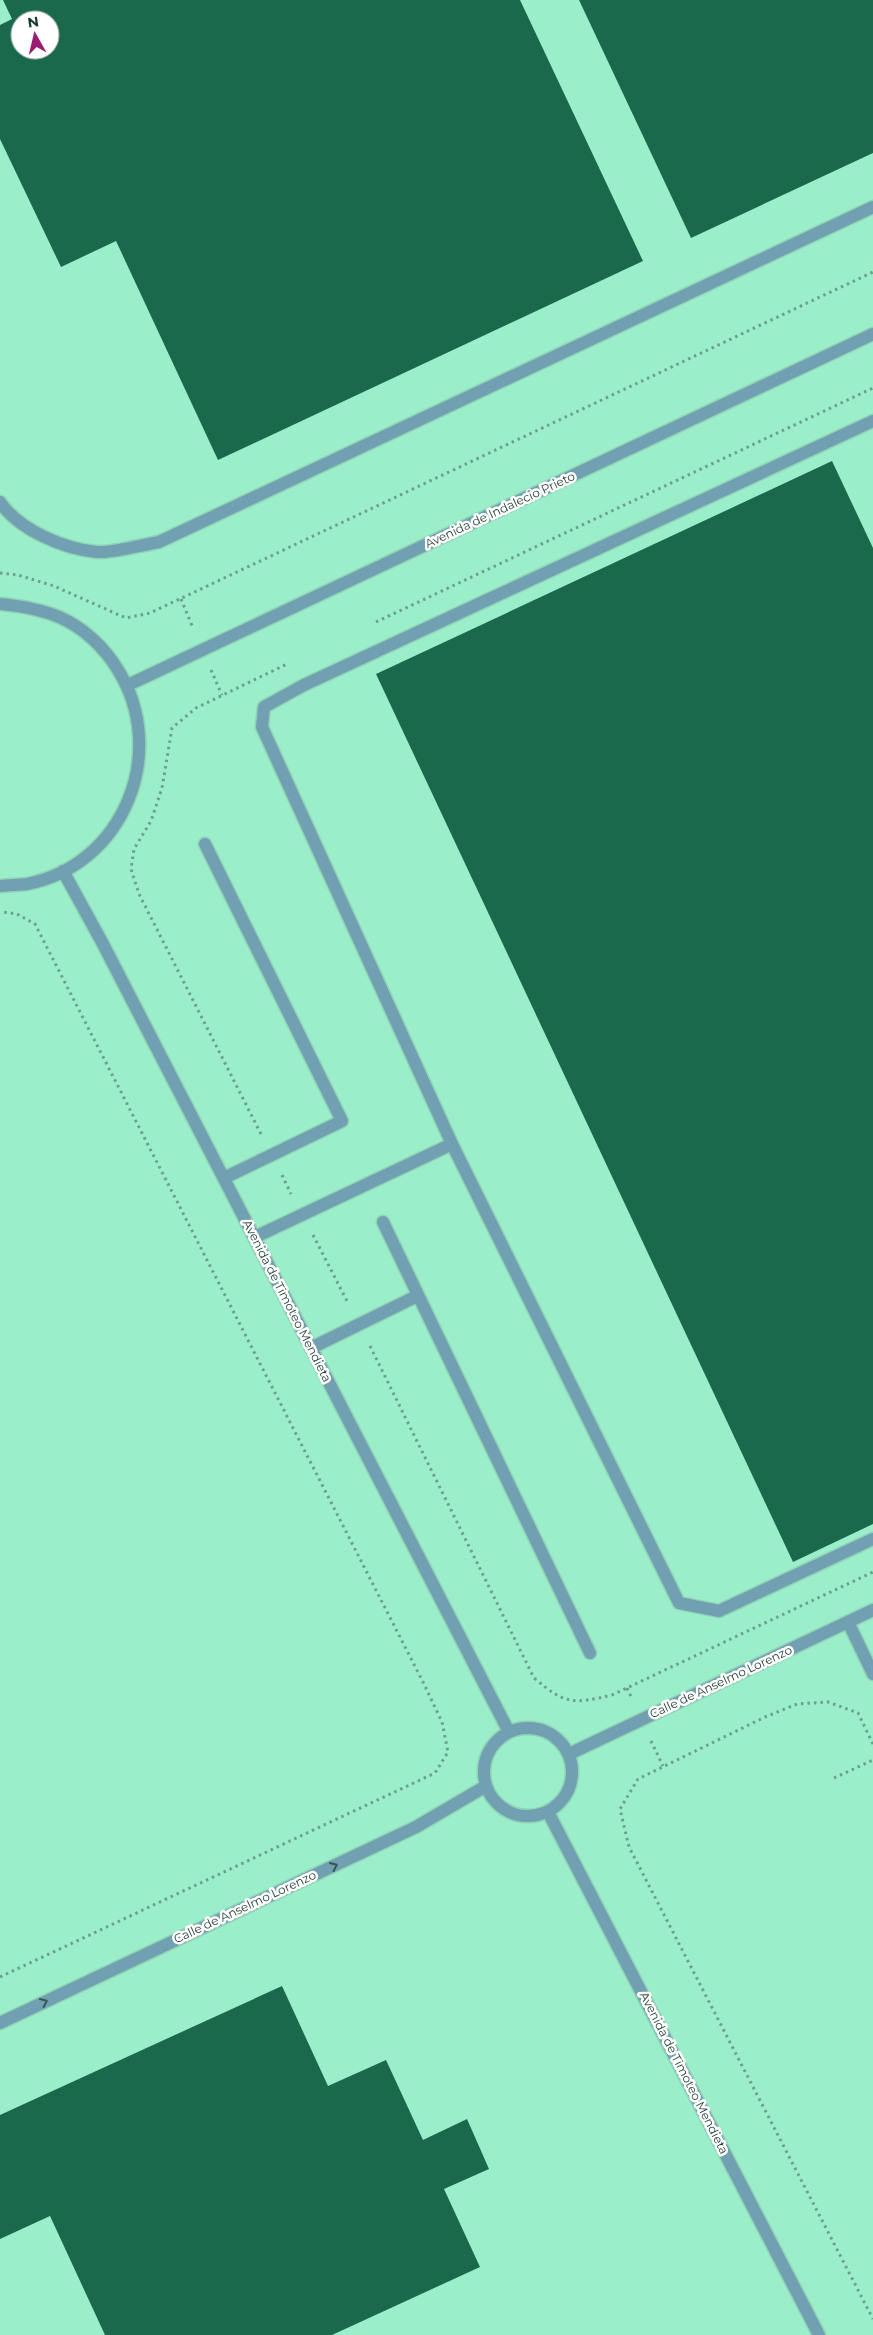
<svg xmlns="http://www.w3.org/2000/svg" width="873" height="2335" font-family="Montserrat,sans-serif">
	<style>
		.built { fill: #9aeec9; fill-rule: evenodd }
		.building { fill: #1b694d; fill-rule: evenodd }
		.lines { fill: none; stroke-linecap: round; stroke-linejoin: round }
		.service-casing { stroke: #91d3b5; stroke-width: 15 }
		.minor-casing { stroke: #91d3b5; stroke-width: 15 }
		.path { stroke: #6ba189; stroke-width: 3; stroke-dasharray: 2.5 4; stroke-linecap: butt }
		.service { stroke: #71a0b3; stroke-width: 12 }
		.minor { stroke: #71a0b3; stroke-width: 12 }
		.oneway { stroke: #365956 }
		.labels { text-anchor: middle; stroke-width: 5; stroke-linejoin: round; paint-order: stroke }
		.street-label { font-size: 12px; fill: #1c3b2e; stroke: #fff }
	</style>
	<rect width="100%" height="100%" fill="#aef9d7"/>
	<!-- built -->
	<path class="built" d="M 0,0 L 873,0 L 873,2335 L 0,2335 ZM 20,20 L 50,20 L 50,50 L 20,50 Z"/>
	<!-- building -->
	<path class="building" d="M 3,0 L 520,0 L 643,261 L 218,460 L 116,241 L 61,267 L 0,139 L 0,25 L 12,19 ZM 20,20 L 50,20 L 50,50 L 20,50 Z
		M 579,0 L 873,0 L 873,153 L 691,238 Z
		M 832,461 L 873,548 L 873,1524 L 793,1562 L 376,674 Z
		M 282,1986 L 328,2086 L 386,2060 L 423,2140 L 467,2119 L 489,2169 L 444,2189 L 480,2267 L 332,2335 L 105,2335 L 50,2216 L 0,2239 L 0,2115 Z"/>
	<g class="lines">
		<!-- service casing -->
		<g class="service-casing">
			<path id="service" d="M 873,421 L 304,685 L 264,707 L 262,727 L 452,1144 L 679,1603 L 719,1611 L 873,1539
				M 0,502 C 19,530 64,549 97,552 C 112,553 142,545 159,542 L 873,207
				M 205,844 L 342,1121 L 224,1178
				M 383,1222 L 590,1653
				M 255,1237 L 452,1144
				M 311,1348 L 417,1296"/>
		</g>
		<!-- minor casing -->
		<g class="minor-casing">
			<path id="minor" d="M 0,604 C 21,606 40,609 59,617 C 83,627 105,648 118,670 C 169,752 124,865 27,884 C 18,885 9,885 0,886
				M 128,685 L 873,334
				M 63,871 L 103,944 L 509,1732
				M 848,1622 L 873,1674
				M484 1772a44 44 0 1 1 88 0a44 44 0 1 1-88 0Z
				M 569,1754 L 873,1610
				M 548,1812 L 819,2335
				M 0,2023 L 416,1827 L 486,1786"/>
		</g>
		<!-- path -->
		<path class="path" d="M 0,573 L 18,575 L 54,586 L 126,618 L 150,613 L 873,272
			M 181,599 L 193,628
			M 376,622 L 873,388
			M 211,670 L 222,695
			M 261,1134 L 139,894 L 131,869 L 134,849 L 151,821 L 162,788 L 172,728 L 196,708 L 287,664
			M 282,1175 L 291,1194
			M 313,1235 L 348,1303
			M 370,1346 L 534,1678 C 566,1705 573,1704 612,1695 L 873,1572
			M 627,1688 L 632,1699
			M 651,1741 L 663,1766
			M 873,1744 L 858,1713 L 828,1702 L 797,1704 L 765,1717 L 638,1779 L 620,1809 L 629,1847 L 873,2319
			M 834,1778 L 873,1760
			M 0,1977 L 435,1773 L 448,1752 L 442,1722 L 423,1682 L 35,924 L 17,914 L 3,912"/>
		<!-- service -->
		<use href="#service" class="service"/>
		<!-- minor -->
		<use href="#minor" class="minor"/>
	</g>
	<!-- one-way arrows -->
	<defs><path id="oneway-chevron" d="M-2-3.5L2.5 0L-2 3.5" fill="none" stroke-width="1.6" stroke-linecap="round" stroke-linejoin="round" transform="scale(1.25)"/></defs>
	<g class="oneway">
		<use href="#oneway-chevron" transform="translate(334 1866) rotate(-25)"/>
		<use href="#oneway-chevron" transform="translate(44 2002) rotate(-25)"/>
	</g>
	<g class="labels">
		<!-- street labels -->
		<g class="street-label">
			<text transform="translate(500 510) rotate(-25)" y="4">Avenida de Indalecio Prieto</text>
			<text transform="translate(287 1301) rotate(63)" y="4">Avenida de Timoteo Mendieta</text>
			<text transform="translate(721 1682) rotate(-25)" y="4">Calle de Anselmo Lorenzo</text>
			<text transform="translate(245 1907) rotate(-25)" y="4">Calle de Anselmo Lorenzo</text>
			<text transform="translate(684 2073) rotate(63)" y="4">Avenida de Timoteo Mendieta</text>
		</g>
	</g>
	<!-- north arrow -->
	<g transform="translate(35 35) rotate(352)"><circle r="24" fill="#ffffff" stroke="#a4b1ab"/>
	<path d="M0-4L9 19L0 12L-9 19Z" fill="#9b1d73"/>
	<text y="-8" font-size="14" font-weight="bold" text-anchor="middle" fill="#1c3b2e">N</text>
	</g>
</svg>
